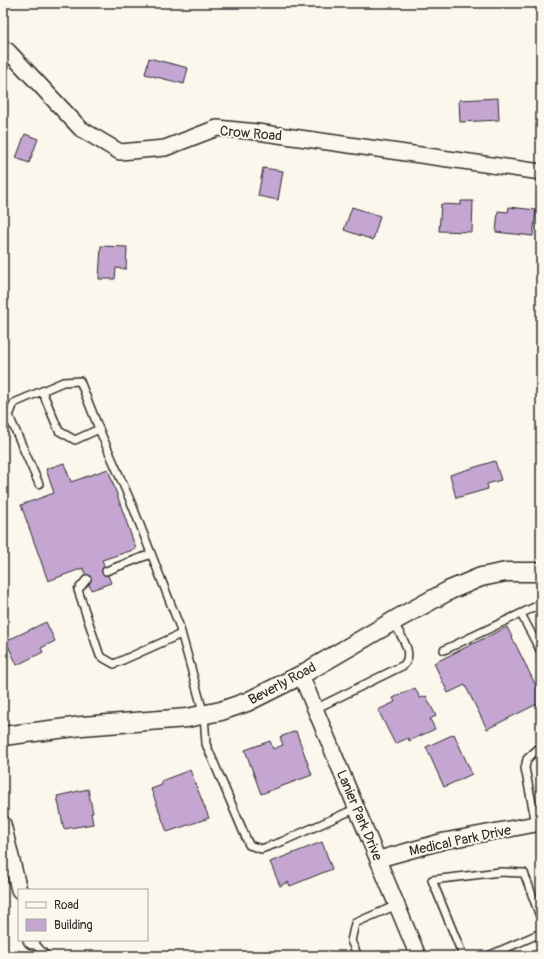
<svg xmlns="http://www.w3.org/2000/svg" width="544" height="959" font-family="Pangolin,sans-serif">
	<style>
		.building { fill: #c5a6d2; stroke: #2b2b2b }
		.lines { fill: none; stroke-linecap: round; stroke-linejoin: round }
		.service-casing { stroke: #2b2b2b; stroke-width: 10 }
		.minor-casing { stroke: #2b2b2b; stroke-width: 18 }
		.tertiary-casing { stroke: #2b2b2b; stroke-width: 21 }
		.service { stroke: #fbf7ec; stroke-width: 7 }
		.minor { stroke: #fbf7ec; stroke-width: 15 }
		.tertiary { stroke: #fbf7ec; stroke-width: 18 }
		.labels { text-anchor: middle; stroke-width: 4; stroke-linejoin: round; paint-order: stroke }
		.street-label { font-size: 14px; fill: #2b2b2b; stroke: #fbf7ec }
	</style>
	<rect width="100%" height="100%" fill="#fbf7ec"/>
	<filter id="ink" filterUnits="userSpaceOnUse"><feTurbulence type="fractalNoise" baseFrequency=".025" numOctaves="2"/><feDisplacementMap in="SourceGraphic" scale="8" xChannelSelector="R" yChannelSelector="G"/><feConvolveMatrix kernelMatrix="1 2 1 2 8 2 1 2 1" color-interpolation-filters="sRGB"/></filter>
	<g filter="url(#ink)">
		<!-- building -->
		<path class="building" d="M 149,58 L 188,68 L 184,84 L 145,74 Z
			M 498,98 L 499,120 L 460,122 L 459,100 Z
			M 25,134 L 38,139 L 29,163 L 16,158 Z
			M 263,168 L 283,171 L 278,200 L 258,196 Z
			M 461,201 L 473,201 L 472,232 L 439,231 L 441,204 L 461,205 Z
			M 352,207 L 380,216 L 373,240 L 344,230 Z
			M 509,207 L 536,210 L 533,236 L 496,232 L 498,211 L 508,212 Z
			M 101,246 L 127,247 L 126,269 L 116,268 L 115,279 L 99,279 Z
			M 495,461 L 501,480 L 487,484 L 488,489 L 456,498 L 450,475 Z
			M 64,463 L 71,482 L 108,469 L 136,549 L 102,560 L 111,583 L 91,590 L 83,568 L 48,581 L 21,505 L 54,493 L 46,469 Z
			M 46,622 L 55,641 L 41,648 L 43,652 L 17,665 L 6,641 Z
			M 507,627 L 541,696 L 541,702 L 487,729 L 465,685 L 448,693 L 434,663 Z
			M 415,688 L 420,698 L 426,696 L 436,716 L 430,719 L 435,729 L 409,741 L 408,738 L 395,744 L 378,710 L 395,702 L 393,698 Z
			M 296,731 L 312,775 L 261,794 L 245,750 L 270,741 L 273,749 L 283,745 L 280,737 Z
			M 454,734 L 472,774 L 444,787 L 426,747 Z
			M 190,770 L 209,818 L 167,832 L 151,789 L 162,785 L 161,781 Z
			M 88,789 L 93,813 L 91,813 L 93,824 L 64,829 L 57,796 Z
			M 322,842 L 332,869 L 290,886 L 288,882 L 280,886 L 270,862 Z"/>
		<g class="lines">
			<!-- service casing -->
			<g class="service-casing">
				<path id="service" d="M 42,391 L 59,431 L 75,440 L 99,429
					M 39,484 L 9,416 L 14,403 L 63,382 L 80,381 L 99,429 L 133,507 L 179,625 L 204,715 L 206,744 L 249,845 L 261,849 L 281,842 L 357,808
					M 106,571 L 151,554
					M 87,579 L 78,590 L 100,656 L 114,664 L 181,634
					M 521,614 L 541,652
					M 444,650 L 541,604
					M 315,709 L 404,665 C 415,652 399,634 393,621
					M 536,824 L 525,768 L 527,759 L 541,746
					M 32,941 L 46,956
					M 358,956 L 351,941 L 355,923 L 397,905
					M 463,956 L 432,880 L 500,872 L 524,873 L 541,919
					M 488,956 L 541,933"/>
			</g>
			<!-- minor casing -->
			<g class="minor-casing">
				<path id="minor" d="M 3,48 L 8,51 L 81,129 L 120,152 L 165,148 L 217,128 L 257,132 L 541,172
					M 301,675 L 418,956
					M 3,824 L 19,890
					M 379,859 L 444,841 L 541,823
					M 31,940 L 32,941"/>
			</g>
			<!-- tertiary casing -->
			<g class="tertiary-casing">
				<path id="tertiary" d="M 3,736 L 82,726 L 187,718 L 221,711 L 247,702 L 301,675 L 397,619 L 450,590 L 481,577 L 506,572 L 541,572"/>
			</g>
			<!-- service -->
			<use href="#service" class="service"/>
			<!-- minor -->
			<use href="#minor" class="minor"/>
			<!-- tertiary -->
			<use href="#tertiary" class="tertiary"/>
		</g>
	</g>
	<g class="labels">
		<!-- street labels -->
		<g class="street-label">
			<text transform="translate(251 133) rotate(5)" y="5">Crow Road</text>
			<text transform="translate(282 683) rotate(-28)" y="5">Beverly Road</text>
			<text transform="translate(360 815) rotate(67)" y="5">Lanier Park Drive</text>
			<text transform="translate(460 840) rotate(-12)" y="5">Medical Park Drive</text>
		</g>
	</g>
	<!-- margin -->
	<rect width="544" height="959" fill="none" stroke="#fbf7ec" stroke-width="16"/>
	<rect x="8" y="8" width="528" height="943" fill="none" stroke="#2b2b2b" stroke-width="1.5" filter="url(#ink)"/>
	<!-- legend -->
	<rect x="18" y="889" width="130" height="52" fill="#fbf7ec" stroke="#a8a59f"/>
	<rect x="26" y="902" width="20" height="6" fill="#fbf7ec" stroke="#a8a59f"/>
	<text x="54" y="909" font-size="12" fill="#2b2b2b">Road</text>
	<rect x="26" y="919" width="20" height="12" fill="#c5a6d2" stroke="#a8a59f"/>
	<text x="54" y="929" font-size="12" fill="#2b2b2b">Building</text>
</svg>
